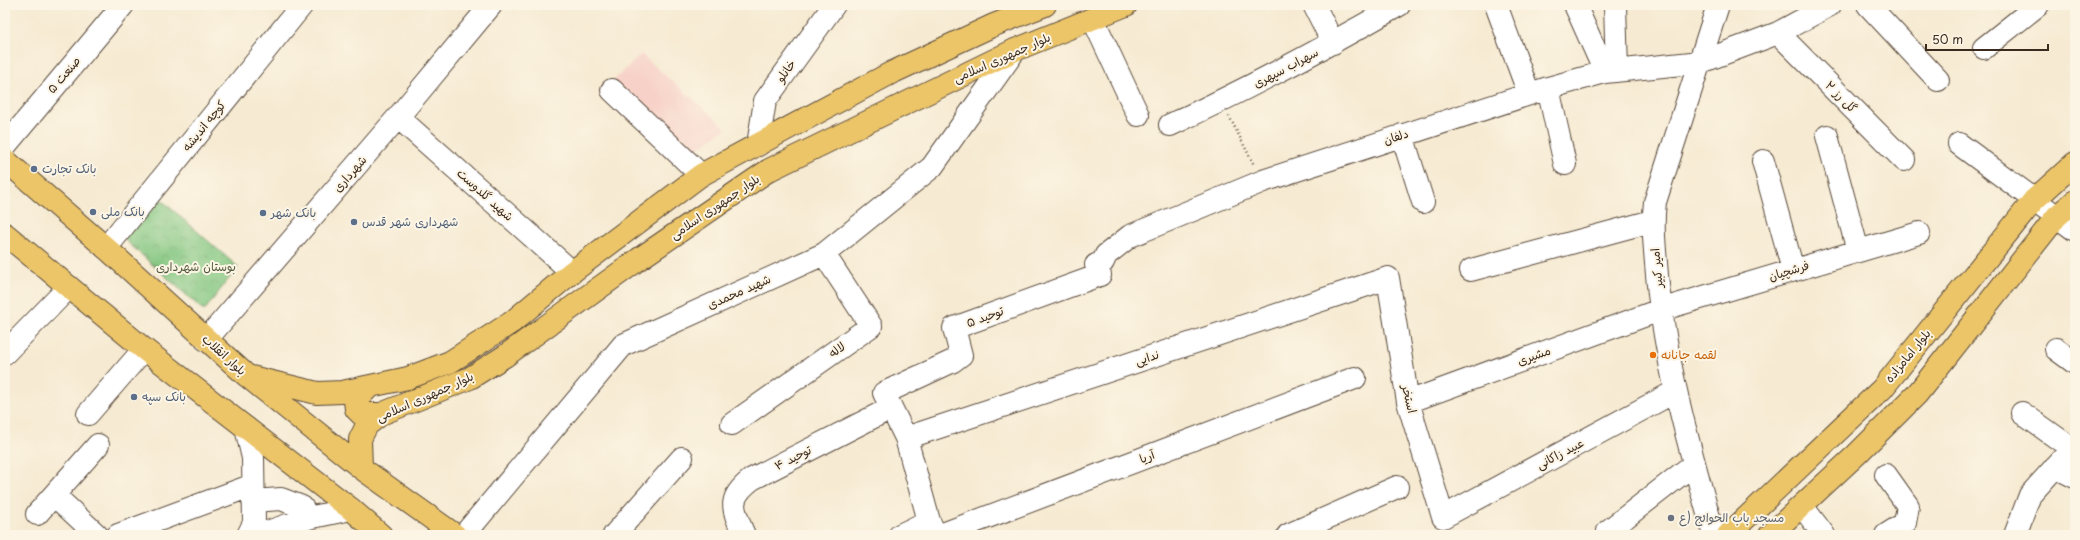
<svg xmlns="http://www.w3.org/2000/svg" width="2080" height="540" font-family="'Playpen Sans','Playpen Sans Arabic',sans-serif">
	<style>
		.built { fill: #f7d1c8 }
		.park { fill: url(#park-crowns); stroke: #5e784f }
		.lines { fill: none; stroke-linecap: round; stroke-linejoin: round }
		.minor-casing { stroke: #574739; stroke-width: 24 }
		.major-casing { stroke: #574739; stroke-width: 24 }
		.path { stroke: #574739; stroke-width: 2.5; stroke-dasharray: 1 3; stroke-linecap: butt }
		.minor { stroke: #fff; stroke-width: 22 }
		.major { stroke: #ecc569; stroke-width: 22 }
		.service-dot { fill: #5c6f8a; stroke: #fcf5e5; stroke-width: 1.5 }
		.food-dot { fill: #e8710a; stroke: #fcf5e5; stroke-width: 1.5 }
		.worship-dot { fill: #6b7280; stroke: #fcf5e5; stroke-width: 1.5 }
		.labels { text-anchor: middle; stroke-width: 4; stroke-linejoin: round; paint-order: stroke }
		.street-label { font-size: 12px; fill: #3b2a1e; stroke: #fcf5e5 }
		.service-label { font-size: 12px; fill: #4e5e75; stroke: #fcf5e5; text-anchor: start }
		.park-label { font-size: 12px; fill: #50593b; stroke: #fcf5e5 }
		.food-label { font-size: 12px; fill: #c56008; stroke: #fcf5e5; text-anchor: start }
		.worship-label { font-size: 12px; fill: #5b616d; stroke: #fcf5e5; text-anchor: start }
	</style>
	<defs>
		<pattern id="park-crowns" width="20" height="18" patternUnits="userSpaceOnUse"><rect width="20" height="18" fill="#82c680"/><path d="M2 6a3 3 0 1 1 6 0M12 15a3 3 0 1 1 6 0" fill="none" stroke="#6ca168"/></pattern>
	</defs>
	<rect width="100%" height="100%" fill="#fcf5e5"/>
	<filter id="ink" filterUnits="userSpaceOnUse"><feTurbulence type="fractalNoise" baseFrequency=".025" numOctaves="2"/><feDisplacementMap in="SourceGraphic" scale="8" xChannelSelector="R" yChannelSelector="G"/><feConvolveMatrix kernelMatrix="1 2 1 2 8 2 1 2 1" color-interpolation-filters="sRGB"/></filter>
	<filter id="wash" filterUnits="userSpaceOnUse"><feTurbulence type="fractalNoise" baseFrequency=".012" numOctaves="4" result="noise"/><feDisplacementMap in="SourceGraphic" scale="16" xChannelSelector="R" yChannelSelector="G"/><feGaussianBlur stdDeviation="0.9" result="paint"/><feColorMatrix in="noise" values="0 0 0 0 0 0 0 0 0 0 0 0 0 0 0 0 0 1.4 0 .05"/><feComposite in="paint" operator="in"/></filter>
	<g filter="url(#wash)">
		<rect width="100%" height="100%" fill="#f6ead2"/>
		<!-- built -->
		<path class="built" d="M 641,54 L 726,128 L 695,151 L 612,82 Z"/>
		<!-- park -->
		<path class="park" d="M 158,197 L 238,267 L 204,311 L 124,239 Z"/>
	</g>
	<g filter="url(#ink)">
		<g class="lines">
			<!-- minor casing -->
			<g class="minor-casing">
				<path id="minor" d="M 1314,5 L 1333,43
					M 1496,5 L 1529,94
					M 1575,5 L 1605,72
					M 1615,5 L 1617,70
					M 1868,5 L 1938,80
					M 1093,19 L 1138,115
					M 1778,33 L 1904,160
					M 1984,48 L 2038,5
					M 1548,88 L 1565,164
					M 612,90 L 701,175
					M 398,117 L 572,272
					M 1170,125 C 1248,89 1324,48 1399,5
					M 1402,135 L 1423,202
					M 1827,136 L 1858,251
					M 1959,144 L 2075,230
					M 758,145 L 765,101 L 834,5
					M 5,146 L 123,5
					M 1763,161 L 1793,270
					M 106,248 L 302,5
					M 1471,270 L 1652,221
					M 206,340 L 398,117 L 491,5
					M 2056,349 L 2075,363
					M 5,353 L 69,287
					M 1408,402 L 1660,310 L 1919,233
					M 2022,413 L 2071,448
					M 88,414 L 144,349
					M 732,424 L 871,326 L 824,254
					M 246,428 L 253,458 L 254,523 L 248,535
					M 906,438 L 1388,278 L 1408,402 L 1443,517 L 1676,391
					M 2055,467 L 2075,477
					M 1886,475 L 1908,506 L 1905,523 L 1886,535
					M 54,495 L 97,535
					M 253,501 L 281,499 L 302,507 L 308,518
					M 1802,506 L 1824,535
					M 37,514 L 98,445
					M 1608,531 L 1694,464
					M 118,535 L 253,485
					M 259,535 L 308,518 L 351,509
					M 464,535 L 623,345 L 824,254 L 932,167 L 1015,50
					M 614,535 L 682,458
					M 744,535 C 733,509 726,499 752,479 L 891,408
					M 900,535 L 929,521
					M 936,535 L 929,521 L 906,438 L 884,393 L 953,361 L 961,355 L 954,328 L 1100,275 L 1096,265 L 1103,262 L 1106,255 L 1130,236 L 1263,181 L 1548,88 L 1605,72 L 1701,62 L 1778,33 L 1830,5
					M 940,535 L 1355,378
					M 1288,535 L 1397,487
					M 1714,535 C 1690,450 1665,363 1657,275 C 1655,250 1652,227 1655,202 L 1718,5
					M 2015,535 L 2030,495 L 2075,445"/>
			</g>
			<!-- major casing -->
			<g class="major-casing">
				<path id="major" d="M 5,160 L 106,248 L 247,376 L 361,468 L 455,535
					M 5,234 L 144,349 L 351,509 L 381,535
					M 247,376 L 317,393 L 342,392 L 408,378 L 450,362 L 512,322 L 572,272 L 701,175 L 891,73 L 994,25 L 1045,5
					M 369,387 L 355,401 L 356,409 L 361,414 L 381,414
					M 361,468 L 360,439 L 367,425 L 381,414 L 470,378 L 505,356 L 639,259 L 769,170 L 1015,50 L 1126,5
					M 1728,535 L 1882,389 L 2034,200 L 2075,163
					M 1770,535 L 1856,455 L 1917,394 L 2057,216 L 2075,201"/>
			</g>
			<!-- path -->
			<path class="path" d="M 1229,116 L 1254,165"/>
			<!-- minor -->
			<use href="#minor" class="minor"/>
			<!-- major -->
			<use href="#major" class="major"/>
		</g>
	</g>
	<!-- markers -->
	<g class="service-dot">
		<circle cx="34" cy="169" r="4"/>
		<circle cx="93" cy="212" r="4"/>
		<circle cx="263" cy="213" r="4"/>
		<circle cx="354" cy="222" r="4"/>
		<circle cx="134" cy="397" r="4"/>
	</g>
	<circle class="food-dot" cx="1653" cy="355" r="4"/>
	<circle class="worship-dot" cx="1671" cy="518" r="4"/>
	<g class="labels">
		<!-- street labels -->
		<g class="street-label">
			<text transform="translate(1002 58) rotate(-24)" y="4">بلوار جمهوری اسلامی</text>
			<text transform="translate(1286 68) rotate(-28)" y="4">سهراب سپهری</text>
			<text transform="translate(786 71) rotate(-54)" y="4">خانلو</text>
			<text transform="translate(64 75) rotate(-50)" y="4">صنعت ۵</text>
			<text transform="translate(1841 97) rotate(45)" y="4">گل رز ۲</text>
			<text transform="translate(204 126) rotate(-51)" y="4">کوچه اندیشه</text>
			<text transform="translate(1396 137) rotate(-18)" y="4">دلفان</text>
			<text transform="translate(350 174) rotate(-49)" y="4">شهرداری</text>
			<text transform="translate(485 195) rotate(42)" y="4">شهید گلدوست</text>
			<text transform="translate(715 207) rotate(-34)" y="4">بلوار جمهوری اسلامی</text>
			<text transform="translate(1657 268) rotate(-95)" y="4">امیر کبیر</text>
			<text transform="translate(1789 271) rotate(-17)" y="4">فرشچیان</text>
			<text transform="translate(739 292) rotate(-24)" y="4">شهید محمدی</text>
			<text transform="translate(985 317) rotate(-20)" y="4">توحید ۵</text>
			<text transform="translate(837 350) rotate(-35)" y="4">لاله</text>
			<text transform="translate(224 355) rotate(42)" y="4">بلوار انقلاب</text>
			<text transform="translate(1534 356) rotate(-20)" y="4">مشیری</text>
			<text transform="translate(1908 356) rotate(-51)" y="4">بلوار امامزاده</text>
			<text transform="translate(1147 358) rotate(-18)" y="4">ندایی</text>
			<text transform="translate(425 397) rotate(-24)" y="4">بلوار جمهوری اسلامی</text>
			<text transform="translate(1409 399) rotate(77)" y="4">استخر</text>
			<text transform="translate(1560 454) rotate(-28)" y="4">عبید زاکانی</text>
			<text transform="translate(1147 457) rotate(-21)" y="4">آریا</text>
			<text transform="translate(793 458) rotate(-27)" y="4">توحید ۴</text>
		</g>
		<!-- service labels -->
		<g class="service-label">
			<text x="42" y="173">بانک تجارت</text>
			<text x="101" y="216">بانک ملی</text>
			<text x="271" y="217">بانک شهر</text>
			<text x="362" y="226">شهرداری شهر قدس</text>
			<text x="142" y="401">بانک سپه</text>
		</g>
		<!-- park labels -->
		<g class="park-label">
			<text x="196" y="271">بوستان شهرداری</text>
		</g>
		<!-- food labels -->
		<g class="food-label">
			<text x="1661" y="359">لقمه جانانه</text>
		</g>
		<!-- worship labels -->
		<g class="worship-label">
			<text x="1679" y="522">مسجد باب الحوائج (ع</text>
		</g>
	</g>
	<!-- margin -->
	<rect width="2080" height="540" fill="none" stroke="#fcf5e5" stroke-width="20"/>
	<!-- scale -->
	<path d="M1926 44v6h122v-6" fill="none" stroke="#3b2a1e" stroke-width="2"/>
	<text x="1932" y="44" font-size="12" fill="#3b2a1e" stroke="#fcf5e5" stroke-width="3" paint-order="stroke">50 m</text>
</svg>
